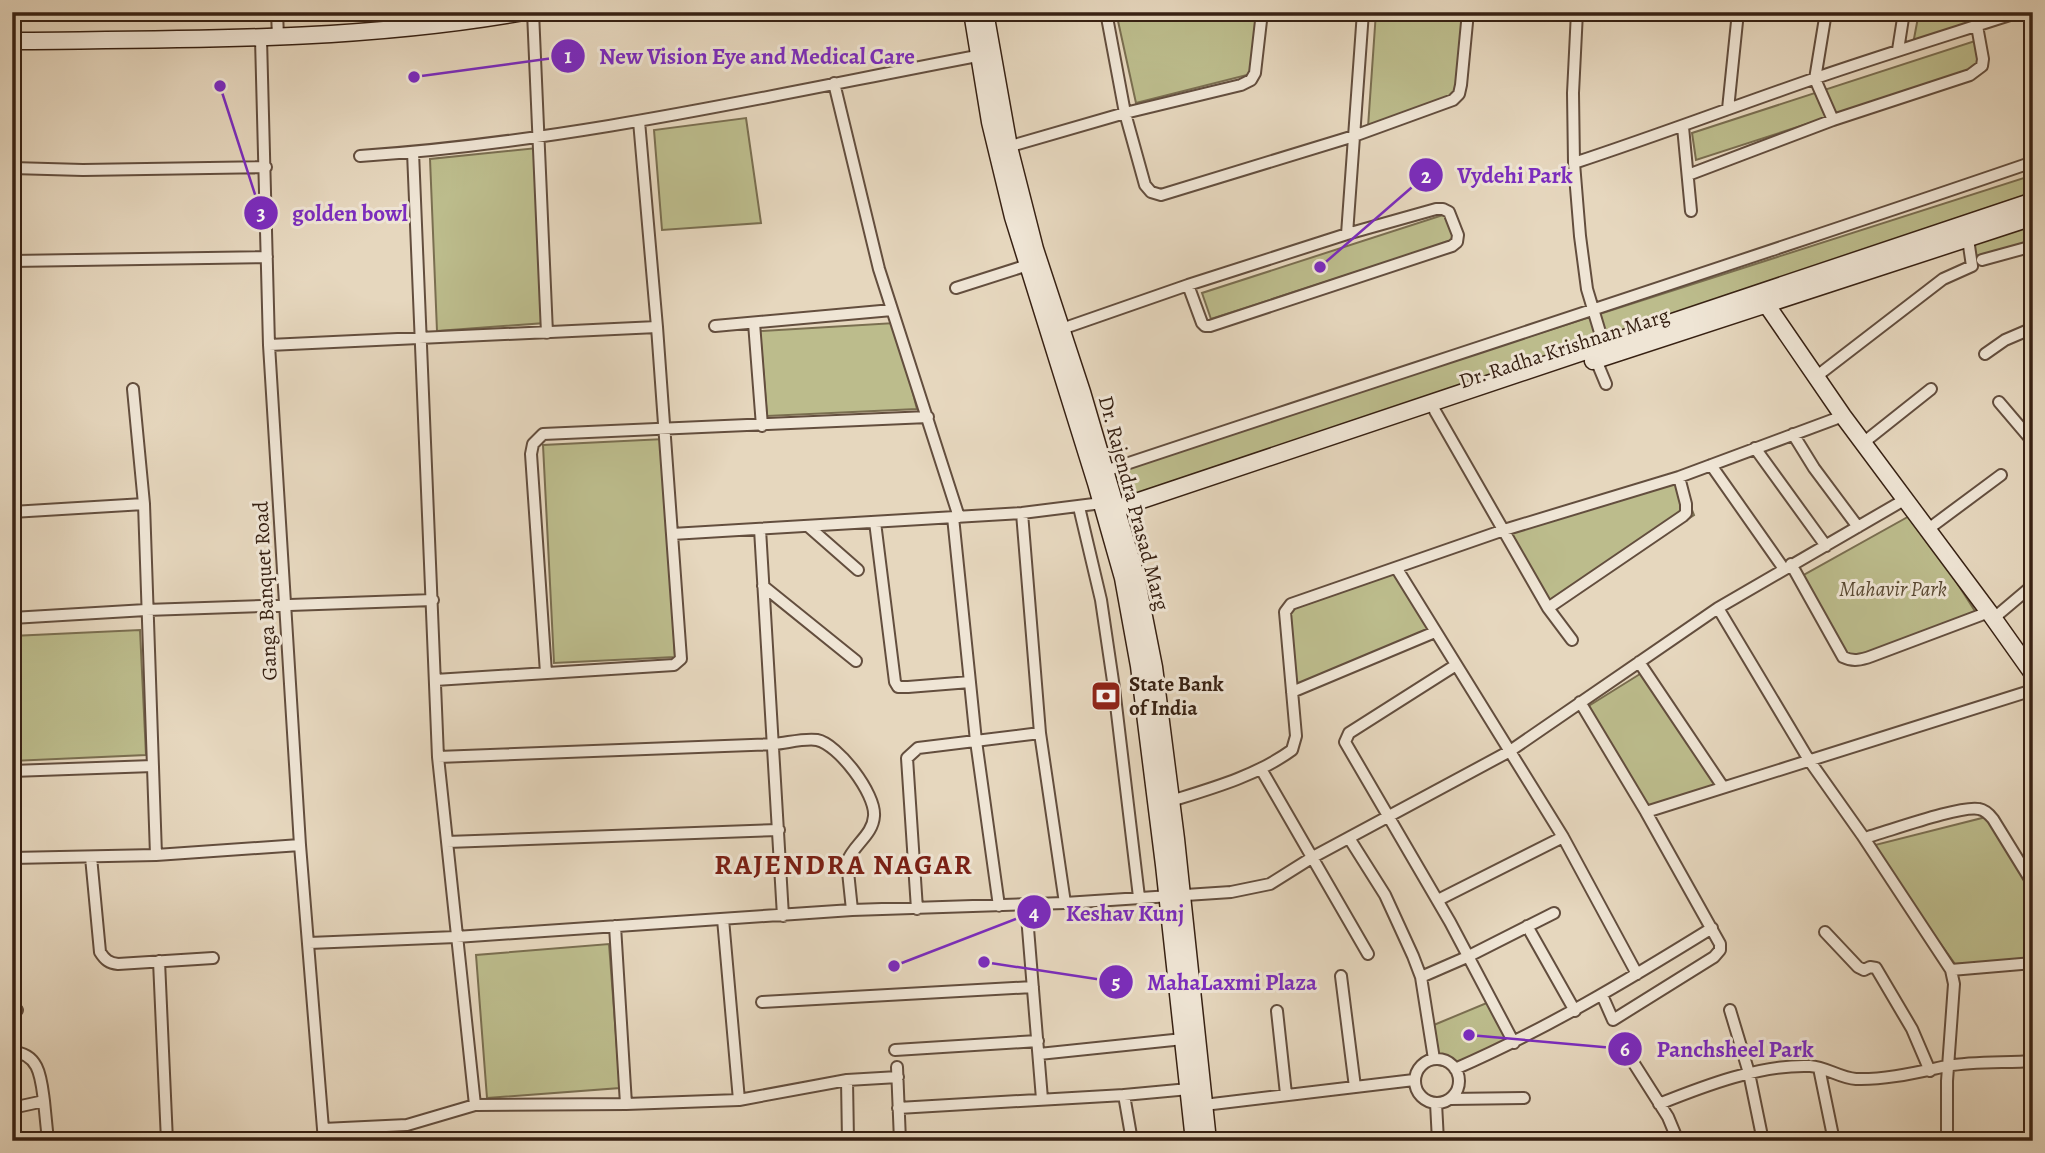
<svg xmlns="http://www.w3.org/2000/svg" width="2045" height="1153" font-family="Alegreya,serif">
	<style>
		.green { fill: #bcbc8c; stroke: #7a6e50; stroke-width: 2 }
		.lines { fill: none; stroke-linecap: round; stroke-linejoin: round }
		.street-casing { stroke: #634e3e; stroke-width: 14 }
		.secondary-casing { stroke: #372113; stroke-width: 19 }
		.street { stroke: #efe5d5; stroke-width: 10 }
		.secondary { stroke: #efe5d5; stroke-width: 16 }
		.labels { text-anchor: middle; stroke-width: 6; stroke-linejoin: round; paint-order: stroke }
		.street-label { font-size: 21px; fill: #372113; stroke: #efe5d5 }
		.park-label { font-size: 21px; font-style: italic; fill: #584831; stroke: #efe5d5 }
		.poi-label { font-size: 21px; font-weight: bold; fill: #372113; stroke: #efe5d5; text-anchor: start }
		.district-label { font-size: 28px; font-weight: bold; letter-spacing: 2px; fill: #7a1f14; stroke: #efe5d5 }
		.leader { fill: none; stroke: #7b2cbf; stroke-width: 2.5 }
		.callout-dot { fill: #7b2cbf; stroke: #efe5d5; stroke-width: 2.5 }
		.mark-label { font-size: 21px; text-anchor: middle; font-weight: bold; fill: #fff }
		.callout-label { font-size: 23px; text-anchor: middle; font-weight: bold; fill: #7b2cbf; stroke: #efe5d5; stroke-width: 6; stroke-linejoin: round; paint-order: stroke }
	</style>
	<rect width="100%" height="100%" fill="#e6d7be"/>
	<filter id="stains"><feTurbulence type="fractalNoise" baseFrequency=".00286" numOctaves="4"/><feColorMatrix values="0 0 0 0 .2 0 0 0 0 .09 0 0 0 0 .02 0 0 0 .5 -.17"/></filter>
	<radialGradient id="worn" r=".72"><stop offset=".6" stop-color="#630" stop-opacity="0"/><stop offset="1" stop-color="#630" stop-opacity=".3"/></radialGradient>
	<!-- green -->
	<path class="green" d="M 1116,12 L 1261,12 L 1255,73 L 1136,103 Z
		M 1376,12 L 1468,12 L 1460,97 L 1368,127 Z
		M 1919,12 L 2005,12 L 1913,44 Z
		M 1981,39 L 1986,66 L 1696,160 L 1692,133 Z
		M 746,118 L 761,223 L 662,230 L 654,130 Z
		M 537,148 L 545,323 L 437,331 L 430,159 Z
		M 2033,175 L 2033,208 L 1125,513 L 1113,470 Z
		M 1446,214 L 1455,240 L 1211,319 L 1202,293 Z
		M 2033,222 L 2033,247 L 1979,263 L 1972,241 Z
		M 895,323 L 917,409 L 767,416 L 760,331 Z
		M 664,439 L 675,657 L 554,663 L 543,445 Z
		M 1679,477 L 1694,515 L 1548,608 L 1504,530 Z
		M 1913,514 L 1980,619 L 1850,662 L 1802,576 Z
		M 1398,572 L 1433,628 L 1297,689 L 1290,610 Z
		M 140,630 L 146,755 L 12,761 L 12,636 Z
		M 1648,669 L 1722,783 L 1647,806 L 1587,707 Z
		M 1994,815 L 2033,892 L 2033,961 L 1955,964 L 1871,846 Z
		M 609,944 L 620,1088 L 487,1098 L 476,955 Z
		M 1489,1002 L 1512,1043 L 1460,1070 L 1433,1064 L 1429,1027 Z"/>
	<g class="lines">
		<!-- street casing -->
		<g class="street-casing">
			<path id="street" d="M 277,12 L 278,37
				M 533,12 L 547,333
				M 1106,12 L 1125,113 L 1145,185 L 1151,192 L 1161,195 L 1354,136 L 1453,100 L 1459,94 L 1461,85 L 1468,12
				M 1577,12 L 1573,93 L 1574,163 L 1580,236 L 1587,289 L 1605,349
				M 1826,12 L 1815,79 L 1833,120
				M 261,39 L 269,345 L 300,845 L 324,1141
				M 1898,50 L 1904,12
				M 834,83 L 879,269 L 959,517
				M 1728,109 L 1738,12
				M 1683,127 L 1691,211
				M 1004,148 L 1125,113 L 1241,85 L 1251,80 L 1255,73 L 1262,12
				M 413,152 L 438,757 L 475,1105
				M 360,156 C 569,142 772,95 977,56
				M 1574,163 C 1656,136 1735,106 1816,78 C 1883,55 1951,34 2019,12
				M 12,168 L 83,170 L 266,167
				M 1688,175 L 1833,120 L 1970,75 L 1982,66 L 1983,59 L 1977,26
				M 1347,234 L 1363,12
				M 1982,260 L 2033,246
				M 12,261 L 267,257
				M 956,288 L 1028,265
				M 754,323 L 762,426
				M 715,326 L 892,310
				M 1056,331 L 1188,285 L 1347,234 L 1436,209 L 1443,209 L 1449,212 L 1458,235 L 1457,242 L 1452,246 L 1210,326 L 1205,326 L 1202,323 L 1188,285
				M 269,345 L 657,327
				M 1985,354 L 2005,340 L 2033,328
				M 1596,360 L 1606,384
				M 1817,376 L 1943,279 L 1972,266 L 1968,239
				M 133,389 L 144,504 L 156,855
				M 1999,402 L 2033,442
				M 1435,411 L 1548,608 L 1572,640
				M 1793,434 L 1814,468 L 1858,527
				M 1863,443 L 1931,389
				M 1755,448 L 1826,546
				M 1711,465 L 1784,569
				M 1105,471 C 1414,368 1724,268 2033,162
				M 1079,507 L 1101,600 L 1114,688 L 1139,897
				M 12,512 L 144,504
				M 1022,513 L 1040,733 L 1065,903
				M 953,517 L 976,741 L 999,906
				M 875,522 L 895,682 L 898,687 L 908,687 L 970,682
				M 809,527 L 858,570
				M 760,529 L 783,916
				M 1927,530 L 2001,475
				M 672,534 L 1022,513 L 1102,503
				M 1791,564 L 1843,657 C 1853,662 1861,660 1872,656 L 1989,612
				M 1397,569 L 1563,837 L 1637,974
				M 763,586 L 856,661
				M 1548,608 L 1683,516 L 1686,513 L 1686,504 L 1679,477
				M 1718,608 L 1809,760 L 1862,835 L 1951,970 L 1954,984 L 1947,1081 L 1947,1141
				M 12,618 L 146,610 L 433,600
				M 1994,618 L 2033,585
				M 1639,662 L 1723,787
				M 1456,665 L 1349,733 L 1345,742 L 1450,922 L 1514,1043
				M 546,673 L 531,454 L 533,444 L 543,434 L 928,417
				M 435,680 L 674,665 L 681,659 L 657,327 L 639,121
				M 1292,692 L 1435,632
				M 1580,702 L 1646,812 L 1720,944 L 1720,950 L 1714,957 L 1613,1020 L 1602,995
				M 438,757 L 774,744 C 787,743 804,738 817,740 C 838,744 876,794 874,816 C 873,835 853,845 847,862 L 852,910
				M 1261,769 L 1368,954
				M 12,771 L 153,766
				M 1171,801 C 1213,788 1256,776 1292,750 L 1296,736 L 1285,612 L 1291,604 L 1504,530 L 1679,477 L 1843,416
				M 1646,812 L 2033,690
				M 1349,838 L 1385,895 L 1413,956 L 1421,977 L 1434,1059
				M 1864,838 C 1887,832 1960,805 1979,809 C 1985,810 1989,814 1993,819 L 2033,884
				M 447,842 L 779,830
				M 91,857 L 100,952 C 105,960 109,963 118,964 L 213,958
				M 12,858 L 156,855 L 300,845
				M 1438,900 L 1563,837
				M 1026,904 L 1042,1099
				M 917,909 L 907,758 L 918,748 L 1040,733
				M 723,919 L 739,1100
				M 615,926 L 626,1104
				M 1527,926 L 1575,1011
				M 1825,932 L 1858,967 L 1864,970 L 1870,967 L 1876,968 L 1912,1029 L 1930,1071
				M 309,943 L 456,937 L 852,910 L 1065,903 L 1231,892 L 1270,884 L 1313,857 L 1510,751 L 1718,608 L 1904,500
				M 159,961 L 167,1141
				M 1951,970 L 2033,963
				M 1341,976 L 1355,1087
				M 1421,977 L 1467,957 L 1554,913
				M 762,1002 L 1033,987
				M 1730,1010 L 1749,1073 L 1763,1141
				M 12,1011 L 17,1010
				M 1277,1011 L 1286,1094
				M 895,1050 L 1038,1041
				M 12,1052 C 40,1053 41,1079 44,1101 L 12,1108
				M 1039,1054 L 1183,1039
				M1415 1081a22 22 0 1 1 44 0a22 22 0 1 1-44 0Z
				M 1633,1062 L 1668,1117 L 1678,1141
				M 897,1067 L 900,1141
				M 1819,1068 L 1834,1141
				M 1455,1069 C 1545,1030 1628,980 1712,928
				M 847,1080 L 848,1141
				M 1124,1095 L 1132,1141
				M 1450,1099 L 1524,1098
				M 44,1101 L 48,1141
				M 1436,1103 L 1438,1141
				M 1659,1104 C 1704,1086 1761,1064 1810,1066 C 1826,1067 1840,1078 1856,1079 C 1886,1080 1918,1072 1947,1066 C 1974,1061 2005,1063 2033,1061
				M 1204,1105 L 1414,1080
				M 898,1108 L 1124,1095 L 1189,1089
				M 323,1129 L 407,1125 L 475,1105 L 626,1104 L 739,1100 L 847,1080 L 898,1077"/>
		</g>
		<!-- secondary casing -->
		<g class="secondary-casing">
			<path id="secondary" d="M 972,12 L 990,122 L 1013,217 L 1096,483 L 1123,578 L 1139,666 L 1164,865 L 1194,1141
				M 985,12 L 1009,147 L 1035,249 L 1082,392 L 1136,576 L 1154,667 L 1176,839 L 1208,1141
				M 12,41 C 183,39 355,42 524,12
				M 1762,298 L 1843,416 L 1989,612 L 2033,674
				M 1593,361 L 2033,217
				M 1109,511 L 2033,201"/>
		</g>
		<!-- street -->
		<use href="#street" class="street"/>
		<!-- secondary -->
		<use href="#secondary" class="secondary"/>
	</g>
	<!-- icons -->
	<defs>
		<g id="bank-square" transform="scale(1.575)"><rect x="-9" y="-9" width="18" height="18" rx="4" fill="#8f2418" stroke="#efe5d5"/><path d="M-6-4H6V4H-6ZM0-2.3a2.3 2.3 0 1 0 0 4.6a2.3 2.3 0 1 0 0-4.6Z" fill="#fff"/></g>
	</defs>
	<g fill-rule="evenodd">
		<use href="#bank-square" x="1106" y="696"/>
	</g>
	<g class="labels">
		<!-- street labels -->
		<g class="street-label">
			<text transform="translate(1564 348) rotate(-18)" y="7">Dr. Radha Krishnan Marg</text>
			<text transform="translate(1134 503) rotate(75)" y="7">Dr. Rajendra Prasad Marg</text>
			<text transform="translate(265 591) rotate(-93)" y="7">Ganga Banquet Road</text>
		</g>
		<!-- park labels -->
		<g class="park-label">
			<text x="1893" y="596">Mahavir Park</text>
		</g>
		<!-- poi labels -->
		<g class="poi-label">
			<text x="1129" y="691">State Bank<tspan x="1129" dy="24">of India</tspan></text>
		</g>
		<!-- district labels -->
		<g class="district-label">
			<text x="844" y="874">RAJENDRA NAGAR</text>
		</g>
	</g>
	<!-- callouts -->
	<path class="leader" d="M414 77L568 56M1320 267L1426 175M220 86L261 213M894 966L1034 912M984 962L1116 982M1469 1035L1625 1049"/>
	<g class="callout-dot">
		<circle cx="414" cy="77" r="7"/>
		<circle cx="1320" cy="267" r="7"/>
		<circle cx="220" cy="86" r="7"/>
		<circle cx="894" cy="966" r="7"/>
		<circle cx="984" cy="962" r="7"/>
		<circle cx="1469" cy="1035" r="7"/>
		<circle cx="568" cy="56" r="18"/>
		<circle cx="1426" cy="175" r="18"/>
		<circle cx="261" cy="213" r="18"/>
		<circle cx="1034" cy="912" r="18"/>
		<circle cx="1116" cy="982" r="18"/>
		<circle cx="1625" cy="1049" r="18"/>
	</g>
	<g class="mark-label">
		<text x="568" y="63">1</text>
		<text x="1426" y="183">2</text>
		<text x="261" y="220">3</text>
		<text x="1034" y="920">4</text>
		<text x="1116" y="989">5</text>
		<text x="1625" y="1056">6</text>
	</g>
	<g class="callout-label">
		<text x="757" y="64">New Vision Eye and Medical Care</text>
		<text x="1515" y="183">Vydehi Park</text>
		<text x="350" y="221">golden bowl</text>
		<text x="1125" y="921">Keshav Kunj</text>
		<text x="1232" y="990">MahaLaxmi Plaza</text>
		<text x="1735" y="1057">Panchsheel Park</text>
	</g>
	<!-- margin -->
	<rect width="2045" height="1153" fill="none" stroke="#e6d7be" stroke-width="42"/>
	<rect x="14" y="14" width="2017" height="1125" fill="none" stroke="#372113" stroke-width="3.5"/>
	<rect x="21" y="21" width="2003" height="1111" fill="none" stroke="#372113" stroke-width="2"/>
	<rect width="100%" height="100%" filter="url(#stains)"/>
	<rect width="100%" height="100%" fill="url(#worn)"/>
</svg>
